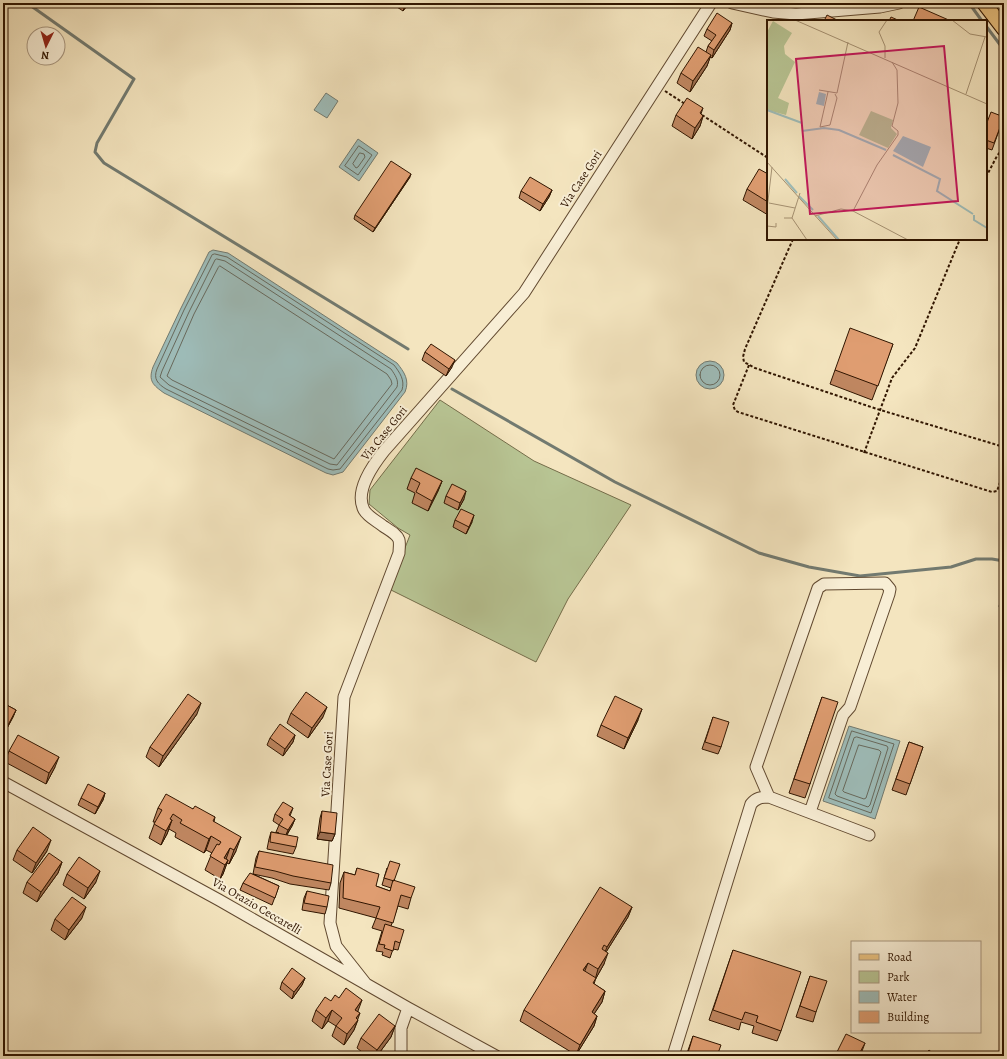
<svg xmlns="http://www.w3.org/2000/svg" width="1007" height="1059" font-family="Alegreya,serif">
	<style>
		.green { fill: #b8c594; stroke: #746d4a }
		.water { fill: #9ebdba; stroke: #727a70 }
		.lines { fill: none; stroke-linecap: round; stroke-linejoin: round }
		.shore { stroke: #67695d; stroke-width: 1 }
		.stream { stroke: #727a70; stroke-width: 3 }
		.minor-casing { stroke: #614930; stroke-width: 13 }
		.major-casing { stroke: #301500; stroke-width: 16 }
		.path { stroke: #301500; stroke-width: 2; stroke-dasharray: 3 2; stroke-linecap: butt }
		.minor { stroke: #f8eed5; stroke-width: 11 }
		.major { stroke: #eac280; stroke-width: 14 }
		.wall { fill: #c08761; stroke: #301500 }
		.shaded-wall { fill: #9c6e4f; stroke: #301500 }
		.building { fill: #df9d71; stroke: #301500 }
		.labels { text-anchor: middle; stroke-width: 4; stroke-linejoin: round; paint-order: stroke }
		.street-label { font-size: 12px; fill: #301500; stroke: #f8eed5 }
		.inset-river { fill: none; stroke: #9ebdba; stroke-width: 2 }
		.inset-road { fill: none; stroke: #a69273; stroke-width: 1 }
		.view { fill: #c2185b; fill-opacity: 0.15; stroke: #c2185b; stroke-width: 2 }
		.inset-edge { fill: none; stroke: #301500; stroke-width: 2 }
	</style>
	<rect width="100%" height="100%" fill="#f4e5bf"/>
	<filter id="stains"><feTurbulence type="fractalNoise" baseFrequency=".005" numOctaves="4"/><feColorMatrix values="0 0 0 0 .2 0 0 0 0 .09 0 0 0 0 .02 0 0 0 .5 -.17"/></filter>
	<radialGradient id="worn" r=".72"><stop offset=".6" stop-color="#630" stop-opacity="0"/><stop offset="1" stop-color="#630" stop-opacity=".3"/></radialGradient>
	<!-- green -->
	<path class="green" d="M 440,400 L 534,461 L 631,505 L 568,599 L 536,662 L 389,589 L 410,535 L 398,528 L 369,504 L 370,490 Z"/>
	<!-- water -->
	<path class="water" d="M 326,93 L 338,101 L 327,118 L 314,110 Z
		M 358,139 L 378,153 L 359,181 L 339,167 Z
		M 213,250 L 228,253 L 397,363 C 404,372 410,380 405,392 L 343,472 L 333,475 L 326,473 L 164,393 C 153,385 148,381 153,367 L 181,308 L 209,252 Z
		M696 375a14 14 0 1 1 28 0a14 14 0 1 1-28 0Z
		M 849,726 L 900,741 L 875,819 L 823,801 Z"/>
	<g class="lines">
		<!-- shore -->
		<path class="shore" d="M 359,146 L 372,155 L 358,175 L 345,166 Z
			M 360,153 L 364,154 L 365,157 L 358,167 L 356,168 L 353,164 Z
			M 215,254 L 227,257 L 394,365 C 400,373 405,380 402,390 L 340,469 L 333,470 L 328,469 L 166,389 C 158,384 153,379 157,369 L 184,310 L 212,255 Z
			M 217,259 L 225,261 L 391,369 C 395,375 399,380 397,387 L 337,465 L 330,464 L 169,385 L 160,377 L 162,371 L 189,312 L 215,260 Z
			M 220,266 L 387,374 L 391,380 L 392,384 L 334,459 L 172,380 L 167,376 L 194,314 L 218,268 Z
			M700 375a10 10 0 1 1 20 0a10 10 0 1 1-20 0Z
			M 852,731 L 894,744 L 871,813 L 829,798 Z
			M 857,737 L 887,746 L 888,748 L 870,805 L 868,807 L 837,796 L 835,794 L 854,738 Z
			M 859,745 L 879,750 L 881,752 L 866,798 L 864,799 L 844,792 L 843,791 Z"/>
		<!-- stream -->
		<path class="stream" d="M 27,3 L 134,79 L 97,143 L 95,152 L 104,163 L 408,349
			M 969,3 L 982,21
			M 986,26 L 1004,50
			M 452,389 L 615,482 L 759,553 L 809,567 L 860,576 L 951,567 L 976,559 L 992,559 L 1004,561
			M 1000,606 L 1004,596"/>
		<!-- minor casing -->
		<g class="minor-casing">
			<path id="minor" d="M 732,3 L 773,12 L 796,14 L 880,7 L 899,3
				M 3,782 L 219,900 L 408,1008 L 496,1056
				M 769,797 L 756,767 L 818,588 L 824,584 L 885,583 L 890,589 L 889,594 L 850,707 L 843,715 L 810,812
				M 366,984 L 336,946 L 330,923 L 344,697 L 399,553 C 399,549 400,544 399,540 C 397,534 389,530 383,526 C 377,521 368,517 364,510 C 354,491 373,465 384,451 L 524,293 L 711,3
				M 401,1056 L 401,1028 L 408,1008
				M 673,1056 L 751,804 C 756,798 761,797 769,797 L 869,835"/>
		</g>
		<!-- major casing -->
		<g class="major-casing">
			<path id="major" d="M 984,3 L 1004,29"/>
		</g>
		<!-- path -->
		<path class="path" d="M 665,91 L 685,104
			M 702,115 L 768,158
			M 986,177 L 997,156 L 1004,147
			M 793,239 L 745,349 L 743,357 L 744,362 L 755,368 L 877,409 L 1004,447
			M 749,365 L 733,405 L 735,410 L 738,412 L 992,492 L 997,491 L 1004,471
			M 864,453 L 892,378 L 915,348 L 960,239"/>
		<!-- minor -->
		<use href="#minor" class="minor"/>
		<!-- major -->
		<use href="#major" class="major"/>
	</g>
	<!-- wall -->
	<path class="wall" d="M 391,3 L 409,3 L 403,11 Z
		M 732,23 L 730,30 L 712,58 L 710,57 L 707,66 L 690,92 L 677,83 L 681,73 L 706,52 L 708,46 L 712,41 L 704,36 L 707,29 Z
		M 1004,87 L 1004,97 L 1002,93 Z
		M 703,108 L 701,114 L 703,116 L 700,126 L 692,139 L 672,126 L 676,115 Z
		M 1004,117 L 992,150 L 986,148 L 986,125 Z
		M 768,174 L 768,215 L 743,200 L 747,189 Z
		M 410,177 L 373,232 L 354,219 L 355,215 Z
		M 552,190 L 549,197 L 540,211 L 519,198 L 521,191 Z
		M 893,344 L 872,400 L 830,384 L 835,370 Z
		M 425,352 L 452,367 L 446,376 L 422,360 Z
		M 411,478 L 442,481 L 438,491 L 428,511 L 412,503 L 415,493 L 407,489 Z
		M 446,496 L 464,499 L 458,510 L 444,503 Z
		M 455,520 L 472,522 L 466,534 L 453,527 Z
		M 822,697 L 810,784 L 805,798 L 789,793 Z
		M 3,703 L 16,710 L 13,717 L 5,732 L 3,731 Z
		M 291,713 L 323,717 L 308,738 L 287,723 Z
		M 197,714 L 159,767 L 146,757 L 150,747 Z
		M 713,717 L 721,747 L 718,754 L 702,749 Z
		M 638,720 L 624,749 L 597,736 L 601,725 Z
		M 295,735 L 293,742 L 283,756 L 267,745 L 270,738 Z
		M 909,742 L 923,747 L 906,795 L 892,790 Z
		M 9,751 L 55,767 L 46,784 L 5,762 Z
		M 105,793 L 103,800 L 95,814 L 78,805 L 81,798 Z
		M 158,808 L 193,809 L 215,817 L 214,822 L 236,851 L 229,864 L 227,863 L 223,874 L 220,879 L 205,870 L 212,853 L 206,850 L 204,853 L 175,837 L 176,833 L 169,829 L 167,834 L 161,845 L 149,838 L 155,822 L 153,822 Z
		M 293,808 L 290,816 L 295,819 L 292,826 L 287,835 L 296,847 L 293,854 L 267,849 L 269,839 L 271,832 L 279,833 L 276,832 L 279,825 L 273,821 L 275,814 Z
		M 322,811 L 335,834 L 332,841 L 317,839 L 320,818 Z
		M 17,850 L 47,851 L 32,873 L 13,860 Z
		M 259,851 L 331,883 L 329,890 L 290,884 L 272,878 L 253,874 L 279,886 L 272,905 L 240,890 L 243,883 L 253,874 L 256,858 Z
		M 62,862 L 58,873 L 37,902 L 23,893 L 27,882 Z
		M 357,868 L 376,886 L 390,891 L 391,888 L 382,885 L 387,868 L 394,881 L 411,898 L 408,909 L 398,906 L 391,926 L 400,943 L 398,950 L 393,949 L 390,958 L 382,955 L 383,952 L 376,951 L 382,931 L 372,928 L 376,918 L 339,908 L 340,883 L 344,872 L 355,875 Z
		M 67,874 L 96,882 L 84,899 L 63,885 Z
		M 307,891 L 327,907 L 325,914 L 302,910 L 304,898 Z
		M 632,907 L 628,917 L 606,952 L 604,964 L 596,978 L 594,984 L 605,991 L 602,1002 L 594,1014 L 597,1016 L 594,1026 L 576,1055 L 520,1021 L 524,1010 Z
		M 82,918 L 65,940 L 51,930 L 55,919 Z
		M 733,950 L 781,1031 L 777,1041 L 752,1033 L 754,1026 L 741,1022 L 739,1030 L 709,1020 Z
		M 810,976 L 816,1012 L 813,1022 L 796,1017 Z
		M 305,978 L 302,985 L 292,999 L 280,989 L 282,982 Z
		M 316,1010 L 358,1011 L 357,1020 L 358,1020 L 354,1030 L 344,1045 L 332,1036 L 336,1026 L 328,1021 L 322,1029 L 312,1021 Z
		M 395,1026 L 391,1037 L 377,1056 L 367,1056 L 357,1048 L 361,1038 Z
		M 693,1036 L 717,1056 L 686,1056 Z"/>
	<!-- shaded-wall -->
	<path class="shaded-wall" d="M 406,3 L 409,3 L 403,11 Z
		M 732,23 L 730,30 L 712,58 L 714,50 Z
		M 711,55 L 707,66 L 690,92 L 693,81 Z
		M 703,116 L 700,126 L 692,139 L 695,128 Z
		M 411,174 L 410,177 L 373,232 L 375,228 Z
		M 552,190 L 549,197 L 540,211 L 543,204 Z
		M 455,360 L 452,367 L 446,376 L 449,369 Z
		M 442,481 L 438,491 L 428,511 L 432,501 Z
		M 466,491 L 464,499 L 458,510 L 460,503 Z
		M 474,515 L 472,522 L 466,534 L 469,527 Z
		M 201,703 L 197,714 L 159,767 L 163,756 Z
		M 327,707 L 323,717 L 308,738 L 312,728 Z
		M 642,709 L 638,720 L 624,749 L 628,738 Z
		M 16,710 L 13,717 L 5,732 L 8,725 Z
		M 295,735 L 293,742 L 283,756 L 285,749 Z
		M 59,757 L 55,767 L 46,784 L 49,773 Z
		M 105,793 L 103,800 L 95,814 L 98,807 Z
		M 295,819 L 292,826 L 285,837 L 288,830 Z
		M 172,820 L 167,834 L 161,845 L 166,831 Z
		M 320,832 L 335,834 L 332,841 L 317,839 Z
		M 211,836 L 206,850 L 204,853 L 209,839 Z
		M 241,837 L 236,851 L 229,864 L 234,850 Z
		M 51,840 L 47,851 L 32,873 L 36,863 Z
		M 230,848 L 225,862 L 224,858 Z
		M 228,860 L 223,874 L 220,879 L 225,865 Z
		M 62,862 L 58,873 L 37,902 L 41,892 Z
		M 100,871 L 96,882 L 84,899 L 88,888 Z
		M 86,907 L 82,918 L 65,940 L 69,930 Z
		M 632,907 L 628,917 L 603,957 L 607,947 Z
		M 608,953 L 604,964 L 595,980 L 598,969 Z
		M 588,963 L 584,973 L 583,970 Z
		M 305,978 L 302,985 L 292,999 L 294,992 Z
		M 605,991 L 602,1002 L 588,1023 L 592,1012 Z
		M 362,1000 L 358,1011 L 351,1020 L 355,1010 Z
		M 332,1010 L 328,1021 L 322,1029 L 326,1018 Z
		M 360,1013 L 354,1030 L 344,1045 L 347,1034 L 356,1018 Z
		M 597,1016 L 594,1026 L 576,1055 L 580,1045 Z
		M 395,1026 L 391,1037 L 377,1056 L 375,1056 L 377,1050 Z
		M 865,1043 L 861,1054 L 860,1056 L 858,1056 Z"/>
	<!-- building -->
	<path class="building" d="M 919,7 L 951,21 L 913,21 Z
		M 717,13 L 732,23 L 714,50 L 708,46 L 716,35 L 707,29 Z
		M 827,15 L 839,21 L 824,21 Z
		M 891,17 L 900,21 L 889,21 Z
		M 698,47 L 711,55 L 693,81 L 681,73 Z
		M 687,98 L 703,108 L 700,113 L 703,116 L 695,128 L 676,115 Z
		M 991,112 L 1004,117 L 994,143 L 986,140 L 986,125 Z
		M 391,161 L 411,174 L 375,228 L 355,215 Z
		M 759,169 L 768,174 L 768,202 L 747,189 Z
		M 530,177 L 552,190 L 543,204 L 521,191 Z
		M 850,328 L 893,344 L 878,386 L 835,370 Z
		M 431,344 L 455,360 L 449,369 L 425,352 Z
		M 416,468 L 442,481 L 432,501 L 416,492 L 420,483 L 411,478 Z
		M 452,484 L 466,491 L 460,503 L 446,496 Z
		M 461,509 L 474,515 L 469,527 L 455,520 Z
		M 306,692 L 327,707 L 312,728 L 291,713 Z
		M 188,694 L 201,703 L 163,756 L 150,747 Z
		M 615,696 L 642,709 L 628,738 L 601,725 Z
		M 822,697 L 838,702 L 810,784 L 794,779 Z
		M 3,703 L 16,710 L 8,725 L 3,723 Z
		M 713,717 L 729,722 L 721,747 L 705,742 Z
		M 280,724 L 295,735 L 285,749 L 270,738 Z
		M 18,735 L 59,757 L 49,773 L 9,751 Z
		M 909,742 L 923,747 L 910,784 L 896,779 Z
		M 88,784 L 105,793 L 98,807 L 81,798 Z
		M 166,794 L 193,809 L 195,806 L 215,817 L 213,821 L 241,837 L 234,850 L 230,848 L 224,858 L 228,860 L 225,865 L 210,856 L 217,844 L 219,845 L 221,842 L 211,836 L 209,839 L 180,823 L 182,820 L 173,814 L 170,819 L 172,820 L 166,831 L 154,824 L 162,810 L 158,808 Z
		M 283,802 L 293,808 L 289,815 L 295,819 L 288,830 L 279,825 L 283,819 L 275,814 Z
		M 322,811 L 337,813 L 335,834 L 320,832 Z
		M 33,827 L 51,840 L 36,863 L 17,850 Z
		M 271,832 L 298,837 L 296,847 L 270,842 Z
		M 259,851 L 333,865 L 331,883 L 293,876 L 275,871 L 255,867 Z
		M 49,853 L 62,862 L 41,892 L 27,882 Z
		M 79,857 L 100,871 L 88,888 L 67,874 Z
		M 390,861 L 400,864 L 394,881 L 384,878 Z
		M 357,868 L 379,874 L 376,886 L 390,891 L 393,880 L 415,887 L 411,898 L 401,895 L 393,923 L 376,918 L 380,907 L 343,898 L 344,872 L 355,875 Z
		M 250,873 L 279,886 L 275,898 L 243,883 Z
		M 600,887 L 632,907 L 607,947 L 604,945 L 602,949 L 608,953 L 598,969 L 588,963 L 583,970 L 596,978 L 593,983 L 605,991 L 592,1012 L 597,1016 L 580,1045 L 524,1010 Z
		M 307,891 L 329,896 L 327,907 L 304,903 Z
		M 72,897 L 86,907 L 69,930 L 55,919 Z
		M 385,924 L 404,930 L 400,943 L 395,941 L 393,951 L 384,948 L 385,945 L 379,944 Z
		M 733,950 L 801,972 L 781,1031 L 756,1022 L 758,1016 L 745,1012 L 742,1020 L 713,1010 Z
		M 292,968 L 305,978 L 294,992 L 282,982 Z
		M 810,976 L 827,981 L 816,1012 L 800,1006 Z
		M 346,988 L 362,1000 L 355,1010 L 360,1013 L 356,1018 L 358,1020 L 347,1034 L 336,1026 L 342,1018 L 332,1010 L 326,1018 L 316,1010 L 325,997 L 331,1001 L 335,995 L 339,998 Z
		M 379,1014 L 395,1026 L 377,1050 L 361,1038 Z
		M 846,1034 L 865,1043 L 858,1056 L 835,1056 Z
		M 693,1036 L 721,1045 L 717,1056 L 687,1056 Z
		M 929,1050 L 936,1056 L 924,1056 Z"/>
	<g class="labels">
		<!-- street labels -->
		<g class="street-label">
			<text transform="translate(581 179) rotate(-57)" y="4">Via Case Gori</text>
			<text transform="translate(384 433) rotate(-51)" y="4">Via Case Gori</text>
			<text transform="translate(327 764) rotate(-87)" y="4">Via Case Gori</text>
			<text transform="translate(257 906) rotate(30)" y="4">Via Orazio Ceccarelli</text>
		</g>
	</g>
	<!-- overview -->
	<g transform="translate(767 20)">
		<rect width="220" height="220" fill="#f4e5bf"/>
		<path d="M 6,1 L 25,13 L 17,26 L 18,34 L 28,42 L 11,78 L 22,83 L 19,95 L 0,90 L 0,12 ZM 104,91 L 126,100 L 124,108 L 130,114 L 121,128 L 92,115 Z" fill="#b8c594"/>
		<path d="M 52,72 L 59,74 L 57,86 L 49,84 ZM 136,116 L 164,127 L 156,147 L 126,131 Z" fill="#9ebdba"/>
		<path class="inset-river" d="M 0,90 L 35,103M 35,111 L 57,108 L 72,110 L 119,130M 126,135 L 173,159 L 170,171 L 206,194M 18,159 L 30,173M 32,176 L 46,190M 207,195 L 207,200 L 220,208M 51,196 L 72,220"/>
		<path class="inset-road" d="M 28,0 L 220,84M 185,0 L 203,14 L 220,17M 118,38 L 118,26 L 112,12 L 120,0M 52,70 L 70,73 L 81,22M 61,72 L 53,107 L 63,105 L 70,78 L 68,74M 199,74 L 218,17M 0,142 L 70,220M 2,183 L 28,188M 0,189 L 5,147M 86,191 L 110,145 L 131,115 L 131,111 L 125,106 L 131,83 L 130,50 L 125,42M 48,196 L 74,189 L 86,191 L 141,220M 17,198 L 25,198 L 33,173M 25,198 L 40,220M 0,206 L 9,207 L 9,203"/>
		<path class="view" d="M 177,26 L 191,181 L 43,194 L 29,39 Z"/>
		<rect width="220" height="220" class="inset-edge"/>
	</g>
	<!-- margin -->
	<rect width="1007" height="1059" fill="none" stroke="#f4e5bf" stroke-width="16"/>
	<rect x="4" y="4" width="999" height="1051" fill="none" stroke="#301500" stroke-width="2"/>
	<rect x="8" y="8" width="991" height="1043" fill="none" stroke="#301500"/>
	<!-- legend -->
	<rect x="851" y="941" width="130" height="92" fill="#f8eed5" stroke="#a89780"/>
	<rect x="859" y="954" width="20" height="6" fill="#eac280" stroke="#a89780"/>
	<text x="887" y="961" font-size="12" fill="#301500">Road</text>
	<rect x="859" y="971" width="20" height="12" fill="#b8c594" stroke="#a89780"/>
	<text x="887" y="981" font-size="12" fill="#301500">Park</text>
	<rect x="859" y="991" width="20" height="12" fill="#9ebdba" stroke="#a89780"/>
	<text x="887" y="1001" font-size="12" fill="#301500">Water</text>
	<rect x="859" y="1011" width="20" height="12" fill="#df9d71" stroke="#a89780"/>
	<text x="887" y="1021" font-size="12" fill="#301500">Building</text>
	<!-- north arrow -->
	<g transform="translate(46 46) rotate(185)"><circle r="19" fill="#f8eed5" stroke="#a89780"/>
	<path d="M0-3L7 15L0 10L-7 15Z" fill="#8f2418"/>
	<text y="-6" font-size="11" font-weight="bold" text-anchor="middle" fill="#301500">N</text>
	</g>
	<rect width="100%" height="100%" filter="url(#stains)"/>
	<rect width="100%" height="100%" fill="url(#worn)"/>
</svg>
